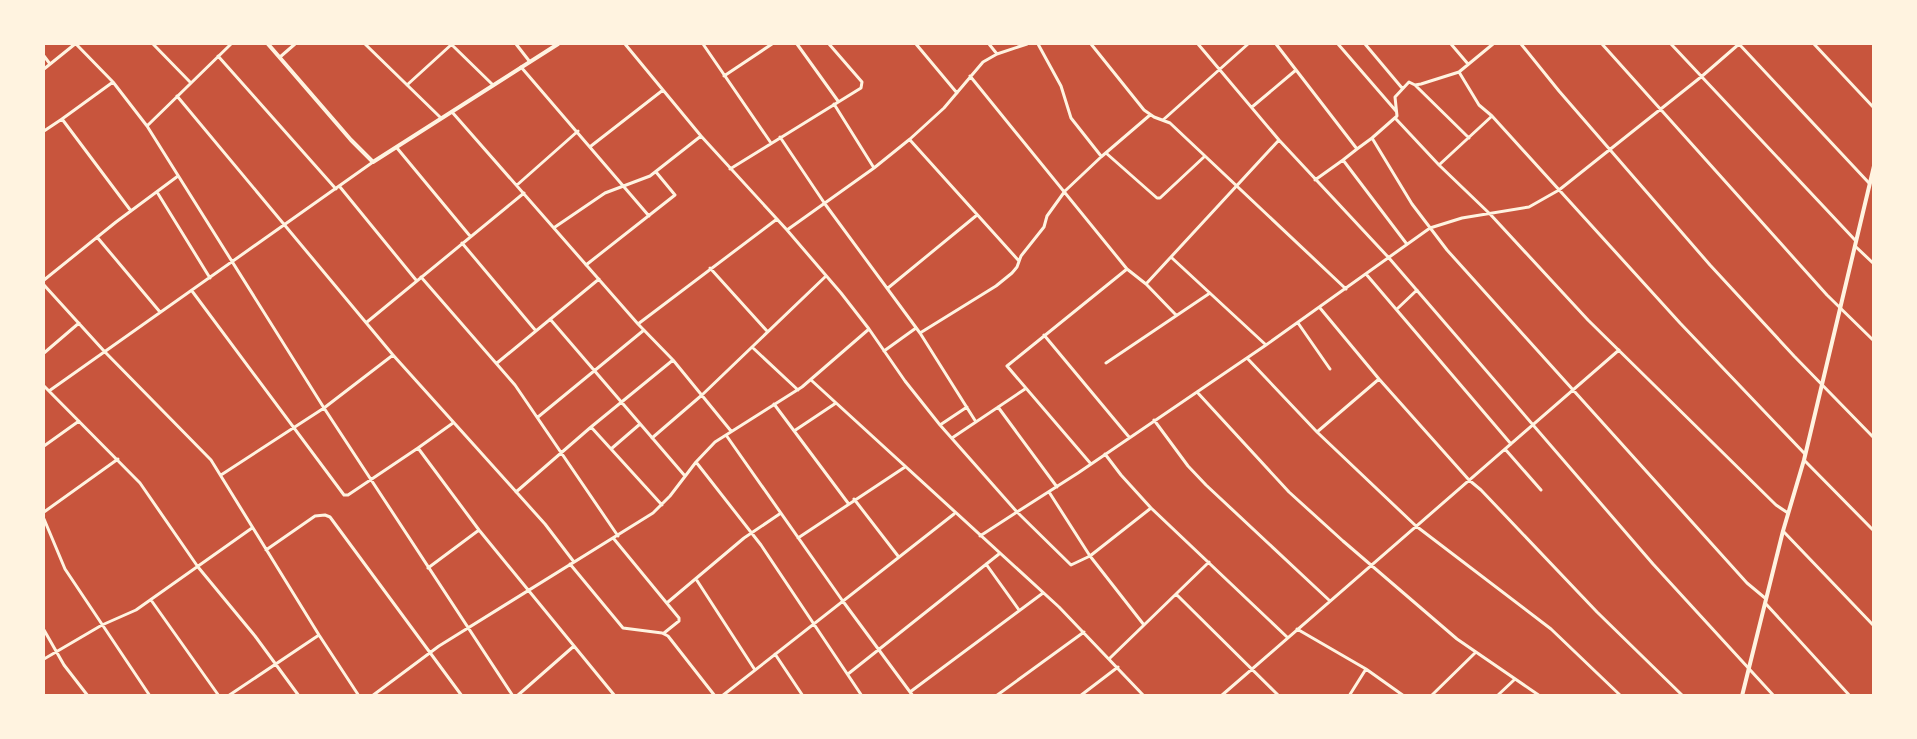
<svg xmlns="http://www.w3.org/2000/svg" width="1917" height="739" font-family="'Golos Text',sans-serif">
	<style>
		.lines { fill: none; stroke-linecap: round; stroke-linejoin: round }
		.minor { stroke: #fff3e0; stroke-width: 3 }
		.tertiary { stroke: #fff3e0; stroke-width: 4 }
	</style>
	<rect width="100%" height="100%" fill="#c8553d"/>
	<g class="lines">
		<!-- minor -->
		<path class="minor" d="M 76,44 L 113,82 L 147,126 L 324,408 L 513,696
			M 153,44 L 190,82
			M 365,44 L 441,118
			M 451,44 L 493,85
			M 516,44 L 530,62
			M 625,44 L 701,136 L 787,230 L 841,293 L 869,329 L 905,381 L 940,425 L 1017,512 L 1078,473 L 1266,345 L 1430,228 L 1462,218 L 1529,207 L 1559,190 L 1701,77 L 1739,44
			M 703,44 L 771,143
			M 797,44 L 838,101
			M 916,44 L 957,93
			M 989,44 L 997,54
			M 1038,44 L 1061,86 L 1071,118 L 1101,156
			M 1091,44 L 1144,110 L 1154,117 L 1170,123 L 1346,289
			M 1198,44 L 1279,140 L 1389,258 L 1653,564 L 1774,696
			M 1276,44 L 1357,149 L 1343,160 L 1406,243
			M 1338,44 L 1396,111
			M 1365,44 L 1402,88
			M 1451,44 L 1468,64
			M 1521,44 L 1559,91 L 1710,265 L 1794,356 L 1874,438
			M 1602,44 L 1827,295 L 1874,341
			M 1671,44 L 1855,240
			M 1739,44 L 1869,183
			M 1814,44 L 1874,108
			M 44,56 L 50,64
			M 218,56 L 336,189
			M 280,57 L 295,44
			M 521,67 L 649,216
			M 44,69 L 75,44
			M 1459,72 L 1479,105 L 1492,116 L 1680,323 L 1805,454
			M 724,76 L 772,44
			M 970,76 L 1127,269 L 1007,366 L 1091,464
			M 407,85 L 452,44
			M 1415,85 L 1469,138
			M 177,96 L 393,355 L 545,524 L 574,562
			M 834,104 L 874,168
			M 1252,107 L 1296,70
			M 452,112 L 638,324 L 673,360 L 731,431
			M 62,119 L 131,211
			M 1396,119 L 1439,165 L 1490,214 L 1588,320 L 1776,505 L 1788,513
			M 1163,120 L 1248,44
			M 147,126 L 231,44
			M 44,131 L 62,119 L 113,82
			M 780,137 L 825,204 L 920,333 L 976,422
			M 1372,138 L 1397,116 L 1395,97 L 1409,82 L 1415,85 L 1421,84 L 1459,72 L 1493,44
			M 910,140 L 1019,261
			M 591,146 L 663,90
			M 397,148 L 470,236
			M 1357,149 L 1372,138 L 1412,204 L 1447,250 L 1747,583 L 1765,598
			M 1106,153 L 1157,198 L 1160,198 L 1205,156
			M 1439,165 L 1492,116
			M 730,169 L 861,88 L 862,82 L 829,44
			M 1315,180 L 1343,160
			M 517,185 L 578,131
			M 340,187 L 416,280
			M 157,192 L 210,278
			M 555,227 L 605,193 L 650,176 L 701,136
			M 787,230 L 874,168 L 910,139 L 944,108 L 983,62 L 997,54 L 1027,44
			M 97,237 L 160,312
			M 462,243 L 536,331
			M 1855,246 L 1874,264
			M 1172,258 L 1266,345
			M 586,265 L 675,195 L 656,172
			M 710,268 L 767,331
			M 1127,269 L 1146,284 L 1279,140
			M 1366,274 L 1511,444
			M 421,277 L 515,385 L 618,536
			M 44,280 L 116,222 L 178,176
			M 1146,284 L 1176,315
			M 44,285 L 104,351 L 211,460 L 319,635 L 359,696
			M 888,288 L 977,215
			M 192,291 L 344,495 L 348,495 L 418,448 L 453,423
			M 1320,308 L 1379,379 L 1469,480 L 1481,490 L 1597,612 L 1683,696
			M 1397,309 L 1417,290
			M 550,319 L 685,476
			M 367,322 L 524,193
			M 1298,323 L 1330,369
			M 638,324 L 777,219
			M 920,333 L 996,286 L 1012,273 L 1017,267 L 1021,256 L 1044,227 L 1047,216 L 1065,191 L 1101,157 L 1150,115
			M 1044,335 L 1129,437
			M 752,347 L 798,390
			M 884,351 L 916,328
			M 44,353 L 79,323
			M 1247,358 L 1317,432 L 1416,526 L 1551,629 L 1621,696
			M 497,363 L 599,279
			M 1106,363 L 1210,293
			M 811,380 L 1059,607 L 1144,696
			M 44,386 L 140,483 L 198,567 L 255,636 L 299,696
			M 49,391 L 373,162
			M 1197,392 L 1289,492 L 1343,541 L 1457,639 L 1540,696
			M 774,404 L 848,503
			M 998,407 L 1057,487
			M 538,417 L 644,330
			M 1154,420 L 1188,466 L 1206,485 L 1330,601
			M 940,425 L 967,407
			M 591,427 L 662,505
			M 794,431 L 836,403
			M 1317,432 L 1379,379
			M 726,435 L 842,600 L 913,696
			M 652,438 L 702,395 L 826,276
			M 952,438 L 1025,389
			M 44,446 L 79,421
			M 418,448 L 479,530 L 615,696
			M 611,449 L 640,424
			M 1505,449 L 1541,490
			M 1105,454 L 1121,475 L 1151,508 L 1287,637
			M 1804,460 L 1874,531
			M 696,462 L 761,545 L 862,696
			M 221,475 L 324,408 L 393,355
			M 516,492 L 591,427 L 673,360
			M 1049,492 L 1090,556 L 1144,625
			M 854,499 L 898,556
			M 44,512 L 118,459
			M 44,519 L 65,569 L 150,696
			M 1783,531 L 1874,626
			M 980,536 L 1017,512 L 1071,565 L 1090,556 L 1151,508
			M 798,538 L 905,467
			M 614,539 L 679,618 L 679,621 L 664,633
			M 266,550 L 315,516 L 325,515 L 330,517 L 462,696
			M 570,564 L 623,628 L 662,633 L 668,636 L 715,696
			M 986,564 L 1019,610
			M 428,568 L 479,530
			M 696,579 L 755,670
			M 1176,594 L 1279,696
			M 151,600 L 219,696
			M 668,602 L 744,538 L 781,513
			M 1766,604 L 1850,696
			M 1297,629 L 1366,669 L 1404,696
			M 44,630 L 64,665 L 88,696
			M 775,654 L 803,696
			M 1110,658 L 1209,562
			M 44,659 L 102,625 L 136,610 L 252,528
			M 848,674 L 999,554
			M 910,692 L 1043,593
			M 228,696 L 319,635
			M 372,696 L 439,646 L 653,513 L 670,496 L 696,462 L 715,442 L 802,387 L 869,329
			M 517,696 L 574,646
			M 722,696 L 954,514
			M 996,696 L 1084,632
			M 1080,696 L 1118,667
			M 1221,696 L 1619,350
			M 1349,696 L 1366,669
			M 1431,696 L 1476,652
			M 1497,696 L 1514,680"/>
		<!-- tertiary -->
		<path class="tertiary" d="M 268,44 L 351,140 L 373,162 L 558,44
			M 1742,696 L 1783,531 L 1804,460 L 1874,166"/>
	</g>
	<!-- border -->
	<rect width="1917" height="739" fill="none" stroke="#fff3e0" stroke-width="90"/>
</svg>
